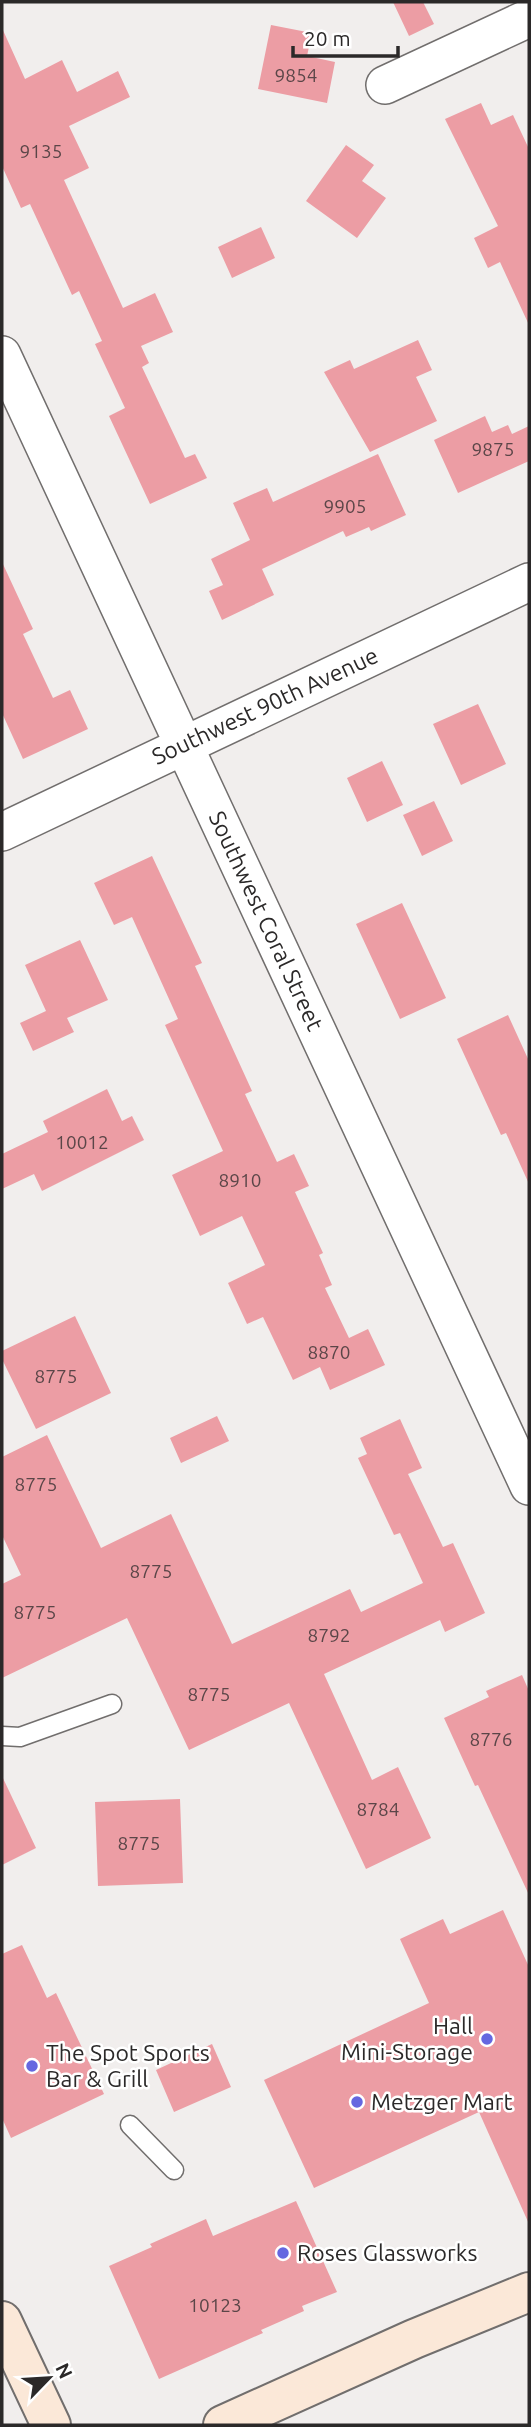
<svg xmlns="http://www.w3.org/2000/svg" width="531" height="2427" font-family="Ubuntu,sans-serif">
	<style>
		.building { fill: #ec9da4 }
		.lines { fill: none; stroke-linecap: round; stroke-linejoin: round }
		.lane-casing { stroke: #716e6d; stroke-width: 21 }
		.street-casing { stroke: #716e6d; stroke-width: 40 }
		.secondary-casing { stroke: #716e6d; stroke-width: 42 }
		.lane { stroke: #fff; stroke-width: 18 }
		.street { stroke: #fff; stroke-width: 37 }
		.secondary { stroke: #fbe8d8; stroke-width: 38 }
		.poi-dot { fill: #6567e0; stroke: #fff; stroke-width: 2.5 }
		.labels { text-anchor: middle; stroke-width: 5; stroke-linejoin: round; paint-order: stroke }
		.number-label { font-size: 19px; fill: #5b4648 }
		.street-label { font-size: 23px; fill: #2b2929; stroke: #fff }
		.poi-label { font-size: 23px; fill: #2b2929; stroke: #fff; text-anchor: start }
	</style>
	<rect width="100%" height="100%" fill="#f1eeed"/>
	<!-- building -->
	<path class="building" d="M 393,2 L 423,2 L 434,24 L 409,36 Z
		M 271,25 L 312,33 L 307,56 L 335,62 L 327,103 L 258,89 Z
		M 2,28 L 25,79 L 62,60 L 77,92 L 118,71 L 130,97 L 69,126 L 89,168 L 64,180 L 123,308 L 155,293 L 173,332 L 141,346 L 149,363 L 142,367 L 185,458 L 195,454 L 207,478 L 150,504 L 109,416 L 125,408 L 95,344 L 102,341 L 79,291 L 72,295 L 30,204 L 21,208 L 2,166 Z
		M 481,103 L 491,125 L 513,115 L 529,149 L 529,325 L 500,262 L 488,268 L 474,238 L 498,226 L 445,119 Z
		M 346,145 L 374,165 L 362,181 L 386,198 L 357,238 L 306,201 Z
		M 261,227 L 275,258 L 232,278 L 218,247 Z
		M 418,340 L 432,370 L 416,377 L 437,421 L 370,452 L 324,372 L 350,360 L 354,369 Z
		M 485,416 L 492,432 L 508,425 L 512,434 L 529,426 L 529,461 L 458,493 L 434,440 Z
		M 378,454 L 406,515 L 371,531 L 369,527 L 346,537 L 343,531 L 262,569 L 274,595 L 222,620 L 209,591 L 223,585 L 211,559 L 250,540 L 233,503 L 267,488 L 273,502 Z
		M 2,562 L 33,629 L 23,634 L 53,698 L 70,690 L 88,729 L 23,759 L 2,713 Z
		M 478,704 L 506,764 L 461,785 L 433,724 Z
		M 382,761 L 403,805 L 367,822 L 347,778 Z
		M 434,801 L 453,841 L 422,856 L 403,815 Z
		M 152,856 L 202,963 L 195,966 L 252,1091 L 245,1094 L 277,1162 L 294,1154 L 309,1186 L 295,1192 L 323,1253 L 319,1255 L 332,1285 L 325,1288 L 349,1338 L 368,1329 L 385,1365 L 330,1390 L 320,1367 L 293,1380 L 263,1317 L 247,1324 L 228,1283 L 265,1265 L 242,1216 L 200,1236 L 172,1175 L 223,1151 L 165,1025 L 178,1019 L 132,917 L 114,925 L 94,883 Z
		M 402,903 L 446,998 L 400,1019 L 356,924 Z
		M 80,940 L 108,1000 L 67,1018 L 74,1032 L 33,1051 L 20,1023 L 46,1011 L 25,965 Z
		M 508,1015 L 529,1061 L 529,1184 L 506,1133 L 501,1135 L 457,1039 Z
		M 107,1089 L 122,1121 L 132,1116 L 144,1140 L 42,1191 L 34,1174 L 2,1189 L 2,1154 L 48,1132 L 43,1121 Z
		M 75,1316 L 111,1393 L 36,1429 L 2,1359 L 2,1351 Z
		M 217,1416 L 229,1441 L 181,1463 L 170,1438 Z
		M 400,1419 L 422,1468 L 408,1474 L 443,1547 L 453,1543 L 485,1613 L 445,1632 L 440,1620 L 324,1674 L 372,1780 L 398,1767 L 431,1838 L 366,1869 L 289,1703 L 189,1750 L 127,1618 L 2,1678 L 2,1584 L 21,1575 L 2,1535 L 2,1457 L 47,1435 L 101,1548 L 171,1514 L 232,1644 L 350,1589 L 361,1612 L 423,1583 L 400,1533 L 394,1535 L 358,1458 L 367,1454 L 360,1438 Z
		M 522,1675 L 529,1691 L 529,1895 L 478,1785 L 475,1786 L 444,1718 L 489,1697 L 486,1691 Z
		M 2,1776 L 36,1848 L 2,1865 Z
		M 180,1799 L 183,1883 L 98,1886 L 95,1802 Z
		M 503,1910 L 529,1967 L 529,2224 L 479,2112 L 314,2188 L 264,2080 L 429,2003 L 400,1939 L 443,1919 L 450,1934 Z
		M 22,1945 L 47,1998 L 56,1993 L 104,2094 L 11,2138 L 2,2118 L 2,1954 Z
		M 212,2044 L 231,2087 L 174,2112 L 156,2070 Z
		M 296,2201 L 337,2292 L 302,2306 L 304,2311 L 261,2330 L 263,2333 L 159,2379 L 109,2266 L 152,2247 L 150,2244 L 206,2219 L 213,2236 Z"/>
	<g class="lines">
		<!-- lane casing -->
		<g class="lane-casing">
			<path id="lane" d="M 2,1736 L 20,1737 L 112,1704
				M 130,2125 L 174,2170"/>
		</g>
		<!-- street casing -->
		<g class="street-casing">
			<path id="street" d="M 385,85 L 529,18
				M 2,355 L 529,1486
				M 2,832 L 529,582"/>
		</g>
		<!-- secondary casing -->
		<g class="secondary-casing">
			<path id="secondary" d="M 2,2321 L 51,2425
				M 223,2425 L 414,2339 L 529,2292"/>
		</g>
		<!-- lane -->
		<use href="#lane" class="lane"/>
		<!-- street -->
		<use href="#street" class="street"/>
		<!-- secondary -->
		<use href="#secondary" class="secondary"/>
	</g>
	<!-- markers -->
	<g class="poi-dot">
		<circle cx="487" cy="2039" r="7"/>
		<circle cx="32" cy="2066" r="7"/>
		<circle cx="357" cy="2102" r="7"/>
		<circle cx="283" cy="2253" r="7"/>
	</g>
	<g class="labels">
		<!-- number labels -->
		<g class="number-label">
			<text x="296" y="82">9854</text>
			<text x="41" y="158">9135</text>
			<text x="493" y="456">9875</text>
			<text x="345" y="513">9905</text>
			<text x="82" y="1149">10012</text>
			<text x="240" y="1187">8910</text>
			<text x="329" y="1359">8870</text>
			<text x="56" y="1383">8775</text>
			<text x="36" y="1491">8775</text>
			<text x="151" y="1578">8775</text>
			<text x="35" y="1619">8775</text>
			<text x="329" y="1642">8792</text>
			<text x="209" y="1701">8775</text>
			<text x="491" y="1746">8776</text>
			<text x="378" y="1816">8784</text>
			<text x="139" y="1850">8775</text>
			<text x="215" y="2312">10123</text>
		</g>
		<!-- street labels -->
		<g class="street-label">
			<text transform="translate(265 706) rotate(-25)" y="8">Southwest 90th Avenue</text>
			<text transform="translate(266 921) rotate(65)" y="8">Southwest Coral Street</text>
		</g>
		<!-- poi labels -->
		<g class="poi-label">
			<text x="473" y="2034" text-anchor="end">Hall<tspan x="473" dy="26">Mini-Storage</tspan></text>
			<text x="46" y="2061">The Spot Sports<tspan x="46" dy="26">Bar &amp; Grill</tspan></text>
			<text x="371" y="2110">Metzger Mart</text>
			<text x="297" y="2261">Roses Glassworks</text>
		</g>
	</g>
	<!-- border -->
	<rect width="531" height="2427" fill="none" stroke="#2b2929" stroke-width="7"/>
	<!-- north arrow -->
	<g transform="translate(49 2378) rotate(65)" stroke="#ffffff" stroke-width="5" paint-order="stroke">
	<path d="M0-5L12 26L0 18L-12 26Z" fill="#2b2929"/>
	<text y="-10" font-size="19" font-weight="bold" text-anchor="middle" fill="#2b2929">N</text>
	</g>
	<!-- scale -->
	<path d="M293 46v10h105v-10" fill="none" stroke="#2b2929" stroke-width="3.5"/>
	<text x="304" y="46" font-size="21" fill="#2b2929" stroke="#ffffff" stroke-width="5" paint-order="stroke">20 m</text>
</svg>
